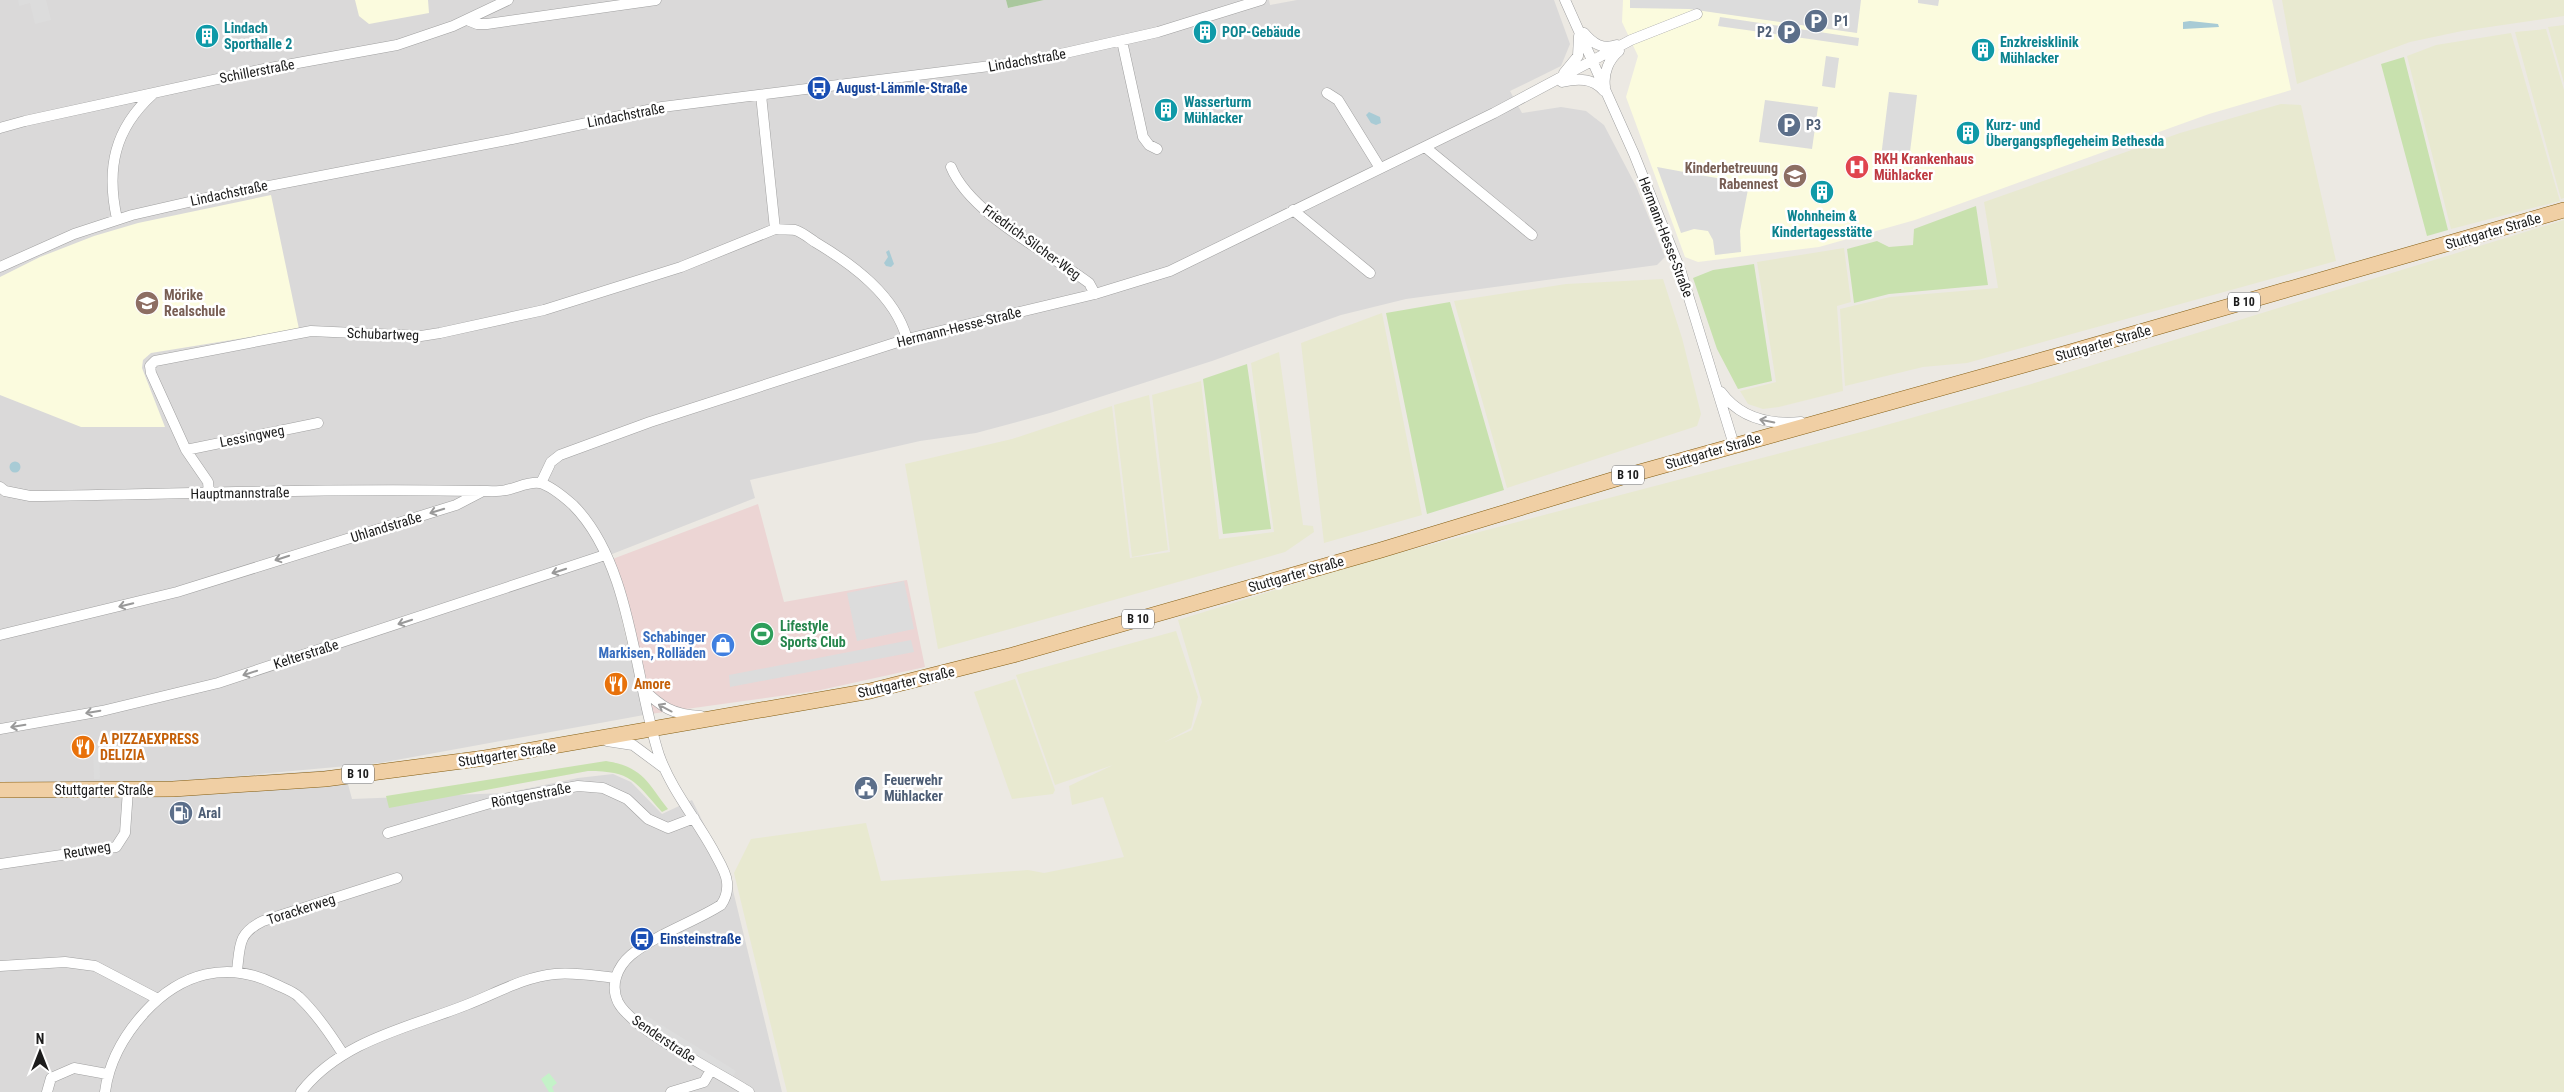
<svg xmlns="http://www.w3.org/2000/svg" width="2564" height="1092" font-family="'Roboto Condensed',sans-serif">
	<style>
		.residential { fill: #dad9d9 }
		.commercial { fill: #ecd5d4 }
		.education { fill: #fbfbde }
		.farmland { fill: #e8e9d0 }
		.grass { fill: #c8e1ae }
		.forest { fill: #a9c79d }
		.park { fill: #c4f2c8 }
		.parking { fill: #dcdcdc }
		.water { fill: #a8cbd5 }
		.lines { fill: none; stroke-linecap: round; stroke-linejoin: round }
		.minor-casing { stroke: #a0a0a0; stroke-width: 11 }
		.primary-casing { stroke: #845d11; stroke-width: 16 }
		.minor { stroke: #fff; stroke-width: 10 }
		.primary { stroke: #f0cfa4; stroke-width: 15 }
		.oneway { stroke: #999 }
		.labels { text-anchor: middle; stroke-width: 5; stroke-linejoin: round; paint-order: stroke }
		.shield { fill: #fff; stroke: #606060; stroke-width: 1 }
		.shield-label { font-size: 12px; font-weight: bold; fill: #1c1c1c }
		.service-label { font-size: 14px; font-weight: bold; fill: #4e5e75; stroke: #fff; text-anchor: start }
		.culture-label { font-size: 14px; font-weight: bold; fill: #0d838f; stroke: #fff; text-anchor: start }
		.street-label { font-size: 14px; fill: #1c1c1c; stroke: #fff }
		.transit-label { font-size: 14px; font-weight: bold; fill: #164399; stroke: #fff; text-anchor: start }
		.health-label { font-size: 14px; font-weight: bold; fill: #be3a42; stroke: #fff; text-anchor: start }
		.education-label { font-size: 14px; font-weight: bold; fill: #785e54; stroke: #fff; text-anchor: end }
		.leisure-label { font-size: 14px; font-weight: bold; fill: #27864d; stroke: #fff; text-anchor: start }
		.shop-label { font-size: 14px; font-weight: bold; fill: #366cbe; stroke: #fff; text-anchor: end }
		.food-label { font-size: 14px; font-weight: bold; fill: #c56008; stroke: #fff; text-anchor: start }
	</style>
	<rect width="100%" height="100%" fill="#ece9e3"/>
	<!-- residential -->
	<path class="residential" d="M 0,0 L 1006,0 L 1008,8 L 1044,0 L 1269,0 L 1270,5 L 1297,0 L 1554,0 L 1570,44 L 1561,66 L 1510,91 L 1522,113 L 1561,107 L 1586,111 L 1604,125 L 1636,186 L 1665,257 L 1657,265 L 1406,299 L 1341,315 L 1212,361 L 1050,413 L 976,433 L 920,441 L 750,480 L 755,498 L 602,558 L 615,591 L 644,715 L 380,763 L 239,776 L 344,769 L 352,799 L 505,793 L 578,778 L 613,774 L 631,782 L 662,814 L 692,800 L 729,874 L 782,1092 L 0,1092 Z"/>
	<!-- commercial -->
	<path class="commercial" d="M 758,504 L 784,602 L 907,580 L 925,667 L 816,691 L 650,714 L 610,560 Z"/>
	<!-- education -->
	<path class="education" d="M 355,0 L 428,0 L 429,13 L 369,24 L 359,16 Z
		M 1623,0 L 2272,0 L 2291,90 L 2209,114 L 1915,220 L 1819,247 L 1698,262 L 1685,257 L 1626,97 L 1638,56 L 1622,22 Z
		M 271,195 L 299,329 L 151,353 L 143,360 L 142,368 L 165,427 L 81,427 L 0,395 L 0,277 L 40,257 L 94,236 L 138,223 Z"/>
	<!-- farmland -->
	<path class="farmland" d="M 2282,0 L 2564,0 L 2564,16 L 2462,31 L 2410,42 L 2297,84 Z
		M 2564,25 L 2564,83 L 2548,27 Z
		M 2546,29 L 2564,90 L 2564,198 L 2561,199 L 2515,32 Z
		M 2511,33 L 2560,201 L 2451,229 L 2407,56 L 2436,45 Z
		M 2281,104 L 2301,105 L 2336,261 L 1967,363 L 1923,367 L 1845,386 L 1840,309 L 1890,297 L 1998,288 L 1984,202 L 2180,133 Z
		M 2564,220 L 2564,1092 L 787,1092 L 734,873 L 751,839 L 866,823 L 881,881 L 1028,870 L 1044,873 L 1124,857 L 1103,797 L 1072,805 L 1069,786 L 1113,765 L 1055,785 L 1016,675 L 1176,631 L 1198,697 L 1191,728 L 1165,742 L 1192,730 L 1202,702 L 1178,620 L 1372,560 L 1865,431 L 2028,385 Z
		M 1844,248 L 1851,302 L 1837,306 L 1843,391 L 1779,407 L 1763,409 L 1748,404 L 1740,391 L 1776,382 L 1757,262 Z
		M 1663,279 L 1682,338 L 1701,414 L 1697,426 L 1507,488 L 1454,301 L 1566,284 Z
		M 1382,313 L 1422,515 L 1324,543 L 1301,343 Z
		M 1279,352 L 1303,525 L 1313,526 L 1314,532 L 1285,552 L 938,649 L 905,464 L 1012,439 L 1112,406 L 1130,558 L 1170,552 L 1152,395 L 1201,381 L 1219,539 L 1274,532 L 1251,363 Z
		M 1149,395 L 1168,550 L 1132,557 L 1114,405 Z
		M 1015,679 L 1055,790 L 1053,794 L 1012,799 L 974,692 Z"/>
	<!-- grass -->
	<path class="grass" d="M 2404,57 L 2448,230 L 2427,236 L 2381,64 Z
		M 1976,206 L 1988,285 L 1889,294 L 1854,303 L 1847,249 L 1877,241 L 1889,247 L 1913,245 L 1914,229 Z
		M 1754,264 L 1772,381 L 1738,389 L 1717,349 L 1693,278 L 1713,270 Z
		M 1450,302 L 1504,490 L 1427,514 L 1386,313 Z
		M 1247,364 L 1271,529 L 1223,534 L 1203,379 Z
		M 606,761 C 643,767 647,782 668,809 L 662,812 C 634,781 632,771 588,771 L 389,808 L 386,796 Z"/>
	<!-- forest -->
	<path class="forest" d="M 1006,0 L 1044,0 L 1008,8 Z"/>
	<!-- park -->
	<path class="park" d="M 549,1073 L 557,1083 L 552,1087 L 554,1092 L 549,1092 L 541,1079 Z"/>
	<!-- parking -->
	<path class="parking" d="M 18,0 L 46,0 L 51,20 L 35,24 L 30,3 L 19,6 Z
		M 1630,0 L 1861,0 L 1857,33 L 1689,9 L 1630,8 Z
		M 1918,0 L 1939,0 L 1938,6 L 1918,3 Z
		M 1720,17 L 1859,38 L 1858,46 L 1718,26 Z
		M 1826,56 L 1839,58 L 1835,88 L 1822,86 Z
		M 1889,92 L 1917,95 L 1909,160 L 1881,157 Z
		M 1765,100 L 1818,107 L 1812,149 L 1759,142 Z
		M 1657,167 L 1749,184 L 1740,231 L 1741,252 L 1715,255 L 1713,240 L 1708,231 L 1694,229 L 1681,233 Z
		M 904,581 L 914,629 L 857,641 L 847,593 Z
		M 911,640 L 914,652 L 730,687 L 729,675 Z
		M 99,749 L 100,779 L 94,779 L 93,750 Z
		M 647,1016 L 736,1071 L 732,1079 L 643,1023 Z"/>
	<!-- water -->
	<path class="water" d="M 2190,21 L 2218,24 L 2219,27 L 2183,29 L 2183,22 Z
		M 1369,112 L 1380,117 L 1381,123 L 1376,125 L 1371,123 L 1366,115 Z
		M 889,250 L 894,264 L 891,267 L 886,266 L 884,263 L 888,257 L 886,252 Z
		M9.5 467a5.5 5.5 0 1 1 11 0a5.5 5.5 0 1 1-11 0Z"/>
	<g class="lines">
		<!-- minor casing -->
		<g class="minor-casing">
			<path id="minor" d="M 1565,0 L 1634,154 L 1681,272 L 1734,445
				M 467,20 L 477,24 L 487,24 L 656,0
				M 1584,33 C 1593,44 1603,50 1617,45
				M 1122,41 L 1143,137 L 1149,145 L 1157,149
				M 1564,73 L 1578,56 L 1579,36
				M 1562,82 C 1578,78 1593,78 1604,91
				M 1605,87 C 1603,73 1609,59 1619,51
				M 1327,93 L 1338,100 L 1380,168
				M 761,95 L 775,229 C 782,230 789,229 795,230 C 802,232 809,238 815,242 C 852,264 895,295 907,339
				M 0,128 L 25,121 L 259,70 L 397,45 L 453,26 L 508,0
				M 1425,147 L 1532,235
				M 951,167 C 970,214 1049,253 1089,283 L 1095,294
				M 1293,210 L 1370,273
				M 117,219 C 106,169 114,129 153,94
				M 0,267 L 74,234 L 132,215 L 202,199 L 512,139 L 662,107 L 1030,61 L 1158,32 L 1261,0
				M 1721,392 C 1740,418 1769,425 1801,422
				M 186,450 L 318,423
				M 541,483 L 551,462 L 560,455 L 650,422 L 907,339 L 1095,294 L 1170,271 L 1494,113 L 1631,40 L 1697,14
				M 0,487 L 5,491 L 30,496 C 180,494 331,488 481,491 C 489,491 498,492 506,490 C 517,488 529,481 540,483 C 551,486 564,497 573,505 C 632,564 634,679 659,755 C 671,789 696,819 713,850 C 718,860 726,871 727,882 C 728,891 726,898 721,905 C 694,922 655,935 631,955 C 617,967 610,985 618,1002 C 632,1030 720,1073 749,1092
				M 209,493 L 208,482 L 186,450 L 151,373 L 150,366 L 155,361 L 311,331 L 421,336 L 440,333 L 544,310 L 681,267 L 775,229
				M 0,635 L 177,592 L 456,505 L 481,492
				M 642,688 C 661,707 673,715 701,716
				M 0,729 L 102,711 L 218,683 L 605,555
				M 607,741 L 633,745 L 664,768
				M 388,833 L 504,799 L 578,786 L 603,788 L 627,799 L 648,819 L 668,828 L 694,818
				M 0,864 L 116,847 L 125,833 L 128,790
				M 0,966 L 65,962 L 95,966 L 158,999
				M 237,971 C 240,945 238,933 263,921 L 397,878
				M 47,1092 L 51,1078 L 74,1068 L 107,1074
				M 105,1092 C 109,1061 124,1035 145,1012 C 181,973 227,960 275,984 C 283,988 293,991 299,997 C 315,1012 331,1035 343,1054
				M 301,1092 C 342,1040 408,1028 466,1005 C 495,994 523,977 555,974 C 575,972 596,976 616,978
				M 671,1092 L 704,1082 L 711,1070"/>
		</g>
		<!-- primary casing -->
		<g class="primary-casing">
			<path id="primary" d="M 0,790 L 173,789 L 325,779 L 485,758 L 870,691 L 1013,655 L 1381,550 L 1622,477 L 2067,353 L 2564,210"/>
		</g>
		<!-- minor -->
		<use href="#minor" class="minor"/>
		<!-- primary -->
		<use href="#primary" class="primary"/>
	</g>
	<!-- one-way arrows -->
	<defs><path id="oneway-shaft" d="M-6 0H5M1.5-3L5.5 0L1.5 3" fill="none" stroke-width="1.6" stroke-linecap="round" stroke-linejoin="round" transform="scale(1.25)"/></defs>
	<g class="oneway">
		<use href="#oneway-shaft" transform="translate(1767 421) rotate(-169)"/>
		<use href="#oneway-shaft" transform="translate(437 511) rotate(163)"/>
		<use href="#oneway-shaft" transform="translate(282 558) rotate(162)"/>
		<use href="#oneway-shaft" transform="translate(559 571) rotate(162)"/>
		<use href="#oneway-shaft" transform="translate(126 605) rotate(166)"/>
		<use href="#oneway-shaft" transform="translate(405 622) rotate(162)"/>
		<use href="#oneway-shaft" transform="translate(250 673) rotate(162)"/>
		<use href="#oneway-shaft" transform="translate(665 708) rotate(-152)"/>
		<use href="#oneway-shaft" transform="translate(93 712) rotate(170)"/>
		<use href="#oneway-shaft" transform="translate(18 726) rotate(171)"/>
	</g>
	<!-- icons -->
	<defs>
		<g id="parking-disc" transform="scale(1.25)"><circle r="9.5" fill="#5c6f8a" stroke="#fff"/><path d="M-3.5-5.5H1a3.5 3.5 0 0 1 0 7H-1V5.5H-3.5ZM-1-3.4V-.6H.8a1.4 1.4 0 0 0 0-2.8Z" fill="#fff"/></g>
		<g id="building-disc" transform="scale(1.25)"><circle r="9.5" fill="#0f9aa8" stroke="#fff"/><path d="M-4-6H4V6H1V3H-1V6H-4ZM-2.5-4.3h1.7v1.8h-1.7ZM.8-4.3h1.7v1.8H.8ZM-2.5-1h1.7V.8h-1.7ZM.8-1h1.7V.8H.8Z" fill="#fff"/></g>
		<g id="bus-disc" transform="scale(1.25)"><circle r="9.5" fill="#1a4fb4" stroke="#fff"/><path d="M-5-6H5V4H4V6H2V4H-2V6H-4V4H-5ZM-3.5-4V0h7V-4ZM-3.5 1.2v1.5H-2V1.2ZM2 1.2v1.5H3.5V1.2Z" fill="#fff"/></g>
		<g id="hospital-disc" transform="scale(1.25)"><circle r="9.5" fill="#e0444e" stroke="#fff"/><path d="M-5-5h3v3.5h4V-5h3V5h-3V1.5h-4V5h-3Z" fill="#fff"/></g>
		<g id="school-disc" transform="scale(1.25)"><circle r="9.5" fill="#8d6e63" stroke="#fff"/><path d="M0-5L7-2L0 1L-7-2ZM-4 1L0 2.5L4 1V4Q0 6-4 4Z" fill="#fff"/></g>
		<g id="stadium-disc" transform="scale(1.25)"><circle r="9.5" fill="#2e9e5b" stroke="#fff"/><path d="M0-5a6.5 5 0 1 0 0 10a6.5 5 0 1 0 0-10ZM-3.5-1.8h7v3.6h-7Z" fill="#fff"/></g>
		<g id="shop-disc" transform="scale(1.25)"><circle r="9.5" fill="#3f7fe0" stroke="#fff"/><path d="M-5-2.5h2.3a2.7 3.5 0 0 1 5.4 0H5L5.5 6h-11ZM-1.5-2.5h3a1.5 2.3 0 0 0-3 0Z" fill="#fff"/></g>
		<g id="restaurant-disc" transform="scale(1.25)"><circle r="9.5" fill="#e8710a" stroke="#fff"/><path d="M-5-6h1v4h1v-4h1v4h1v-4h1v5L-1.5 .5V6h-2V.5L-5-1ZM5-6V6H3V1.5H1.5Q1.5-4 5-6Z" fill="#fff"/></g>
		<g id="civic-disc" transform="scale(1.25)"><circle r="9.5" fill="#5c6f8a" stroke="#fff"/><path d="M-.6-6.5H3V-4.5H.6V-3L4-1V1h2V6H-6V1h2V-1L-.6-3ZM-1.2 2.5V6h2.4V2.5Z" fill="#fff"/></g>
		<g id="fuel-disc" transform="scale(1.25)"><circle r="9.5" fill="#5c6f8a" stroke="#fff"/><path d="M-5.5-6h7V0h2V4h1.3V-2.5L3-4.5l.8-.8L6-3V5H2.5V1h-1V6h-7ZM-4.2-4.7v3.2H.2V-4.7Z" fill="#fff"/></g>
	</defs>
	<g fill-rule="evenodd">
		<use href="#parking-disc" x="1816" y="21"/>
		<use href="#building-disc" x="1205" y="32"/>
		<use href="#parking-disc" x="1789" y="32"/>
		<use href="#building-disc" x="207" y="36"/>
		<use href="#building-disc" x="1983" y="50"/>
		<use href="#bus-disc" x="819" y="88"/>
		<use href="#building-disc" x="1166" y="110"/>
		<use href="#parking-disc" x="1789" y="125"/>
		<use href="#building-disc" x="1968" y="133"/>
		<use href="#hospital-disc" x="1857" y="167"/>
		<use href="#school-disc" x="1795" y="176"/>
		<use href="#building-disc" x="1822" y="192"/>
		<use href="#school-disc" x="147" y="303"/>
		<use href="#stadium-disc" x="762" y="634"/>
		<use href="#shop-disc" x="723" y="645"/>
		<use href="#restaurant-disc" x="616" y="684"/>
		<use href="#restaurant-disc" x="83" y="747"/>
		<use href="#civic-disc" x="866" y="788"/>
		<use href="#fuel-disc" x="181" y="813"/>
		<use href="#bus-disc" x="642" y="939"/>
	</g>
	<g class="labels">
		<!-- shield labels -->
		<g class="shield">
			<rect x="2228" y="292.5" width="32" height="19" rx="4"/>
			<rect x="1612" y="465.5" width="32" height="19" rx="4"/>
			<rect x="1122" y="609.5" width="32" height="19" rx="4"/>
			<rect x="342" y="764.5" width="32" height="19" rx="4"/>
		</g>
		<g class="shield-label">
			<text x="2244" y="306">B 10</text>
			<text x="1628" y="479">B 10</text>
			<text x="1138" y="623">B 10</text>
			<text x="358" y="778">B 10</text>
		</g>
		<!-- service labels -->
		<g class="service-label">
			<text x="1834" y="26">P1</text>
			<text x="1772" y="37" text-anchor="end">P2</text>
			<text x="1806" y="130">P3</text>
			<text x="884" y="785">Feuerwehr<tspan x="884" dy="16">Mühlacker</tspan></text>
			<text x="198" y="818">Aral</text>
		</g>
		<!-- culture labels -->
		<g class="culture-label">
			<text x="224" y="33">Lindach<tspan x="224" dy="16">Sporthalle 2</tspan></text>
			<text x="1222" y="37">POP-Gebäude</text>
			<text x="2000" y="47">Enzkreisklinik<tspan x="2000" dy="16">Mühlacker</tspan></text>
			<text x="1184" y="107">Wasserturm<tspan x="1184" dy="16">Mühlacker</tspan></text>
			<text x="1986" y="130">Kurz- und<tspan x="1986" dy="16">Übergangspflegeheim Bethesda</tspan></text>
			<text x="1822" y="221" text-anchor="middle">Wohnheim &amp;<tspan x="1822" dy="16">Kindertagesstätte</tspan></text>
		</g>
		<!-- street labels -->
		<g class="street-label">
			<text transform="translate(1027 60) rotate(-10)" y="5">Lindachstraße</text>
			<text transform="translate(257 71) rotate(-11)" y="5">Schillerstraße</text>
			<text transform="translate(626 115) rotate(-11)" y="5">Lindachstraße</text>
			<text transform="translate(229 193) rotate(-12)" y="5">Lindachstraße</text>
			<text transform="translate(2493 231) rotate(-16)" y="5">Stuttgarter Straße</text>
			<text transform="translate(1666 237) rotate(69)" y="5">Hermann-Hesse-Straße</text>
			<text transform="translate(1032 242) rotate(36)" y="5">Friedrich-Silcher-Weg</text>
			<text transform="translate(959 327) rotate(-14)" y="5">Hermann-Hesse-Straße</text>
			<text transform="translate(383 334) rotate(2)" y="5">Schubartweg</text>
			<text transform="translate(2103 343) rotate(-16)" y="5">Stuttgarter Straße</text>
			<text transform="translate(252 436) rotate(-11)" y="5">Lessingweg</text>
			<text transform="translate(1713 451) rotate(-16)" y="5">Stuttgarter Straße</text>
			<text transform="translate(240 493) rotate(-1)" y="5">Hauptmannstraße</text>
			<text transform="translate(386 527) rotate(-17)" y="5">Uhlandstraße</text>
			<text transform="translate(1296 574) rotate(-16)" y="5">Stuttgarter Straße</text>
			<text transform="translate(306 654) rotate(-18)" y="5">Kelterstraße</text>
			<text transform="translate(906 682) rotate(-13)" y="5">Stuttgarter Straße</text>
			<text transform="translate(507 754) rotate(-9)" y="5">Stuttgarter Straße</text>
			<text x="104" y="795">Stuttgarter Straße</text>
			<text transform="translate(531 795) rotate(-11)" y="5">Röntgenstraße</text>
			<text transform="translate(87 850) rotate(-10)" y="5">Reutweg</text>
			<text transform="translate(301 909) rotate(-18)" y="5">Torackerweg</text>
			<text transform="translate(664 1039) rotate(34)" y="5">Senderstraße</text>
		</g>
		<!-- transit labels -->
		<g class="transit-label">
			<text x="836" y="93">August-Lämmle-Straße</text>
			<text x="660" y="944">Einsteinstraße</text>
		</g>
		<!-- health labels -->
		<g class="health-label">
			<text x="1874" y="164">RKH Krankenhaus<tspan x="1874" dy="16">Mühlacker</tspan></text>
		</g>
		<!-- education labels -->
		<g class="education-label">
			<text x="1778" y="173">Kinderbetreuung<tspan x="1778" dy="16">Rabennest</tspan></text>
			<text x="164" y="300" text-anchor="start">Mörike<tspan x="164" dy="16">Realschule</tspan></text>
		</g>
		<!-- leisure labels -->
		<g class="leisure-label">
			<text x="780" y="631">Lifestyle<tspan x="780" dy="16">Sports Club</tspan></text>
		</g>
		<!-- shop labels -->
		<g class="shop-label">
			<text x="706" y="642">Schabinger<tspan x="706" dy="16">Markisen, Rolläden</tspan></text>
		</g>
		<!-- food labels -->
		<g class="food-label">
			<text x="634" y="689">Amore</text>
			<text x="100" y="744">A PIZZAEXPRESS<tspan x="100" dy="16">DELIZIA</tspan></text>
		</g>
	</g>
	<!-- north arrow -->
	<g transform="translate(40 1052)" stroke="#ffffff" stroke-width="4" paint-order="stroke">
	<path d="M0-4L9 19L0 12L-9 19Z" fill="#1c1c1c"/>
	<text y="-8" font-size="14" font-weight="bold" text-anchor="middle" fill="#1c1c1c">N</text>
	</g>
</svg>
